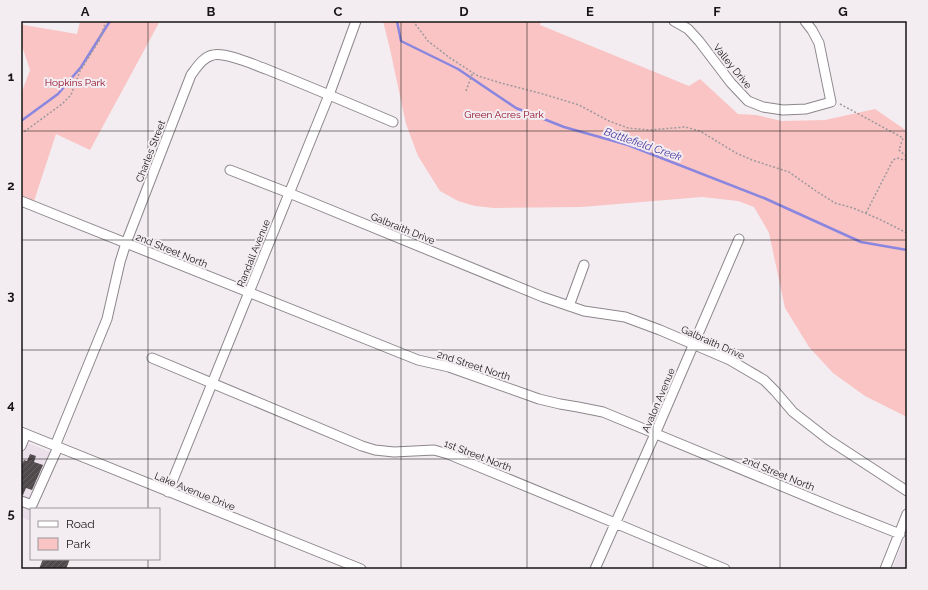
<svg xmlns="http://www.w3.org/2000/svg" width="928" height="590" font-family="Raleway,sans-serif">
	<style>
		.built { fill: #ebdfe9 }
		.park { fill: #f9c4c3 }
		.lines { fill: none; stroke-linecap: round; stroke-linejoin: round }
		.stream { stroke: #8a86df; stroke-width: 2.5 }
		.building { fill: url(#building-hatch) }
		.minor-casing { stroke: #8d878c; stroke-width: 11 }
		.path { stroke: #9d989c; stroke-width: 1.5; stroke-dasharray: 2 2; stroke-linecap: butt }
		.minor { stroke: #fff; stroke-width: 9 }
		.grid { fill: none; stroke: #171516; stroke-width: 1; stroke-opacity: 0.55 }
		.labels { text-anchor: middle; stroke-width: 4; stroke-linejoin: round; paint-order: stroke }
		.street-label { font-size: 10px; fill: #171516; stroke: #f3edf2 }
		.park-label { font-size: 10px; fill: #8f0c25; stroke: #f3edf2 }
		.water-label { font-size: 11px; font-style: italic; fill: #4939a0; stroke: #f3edf2 }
		.neatline { fill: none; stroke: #171516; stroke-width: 1.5 }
		.grid-label { font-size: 13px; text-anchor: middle; font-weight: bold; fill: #171516 }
	</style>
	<defs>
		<pattern id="building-hatch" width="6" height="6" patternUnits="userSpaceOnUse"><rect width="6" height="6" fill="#504a4c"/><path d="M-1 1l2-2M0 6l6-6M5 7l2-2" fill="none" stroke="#656062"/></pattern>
	</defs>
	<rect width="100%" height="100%" fill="#f3edf2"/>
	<!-- built -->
	<path class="built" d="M 21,440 L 57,455 L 35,509 L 31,509 L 30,521 L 21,517 Z
		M 907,532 L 907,569 L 892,569 Z"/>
	<!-- park -->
	<path class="park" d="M 80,21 L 160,21 L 90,150 L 56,134 L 34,201 L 21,195 L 21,94 L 30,70 L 21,43 L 21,23 L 24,25 L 77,34 Z
		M 383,21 L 541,21 L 540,25 L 689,86 L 700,79 L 738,114 L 756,115 L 782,121 L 825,120 L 875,109 L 907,131 L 907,417 L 865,396 L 833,373 L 809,347 L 785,308 L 769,233 L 754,207 L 738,201 L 702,197 L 581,207 L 494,208 L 475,206 L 458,201 L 440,191 L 418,156 L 406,124 L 390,49 Z"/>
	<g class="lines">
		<!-- stream -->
		<path class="stream" d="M 397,21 L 401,41 L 458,69 L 516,108 L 564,127 L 628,145 L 764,198 L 861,242 L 907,250
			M 21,121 L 58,94 L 81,67 L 110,21"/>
	</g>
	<!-- building -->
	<path class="building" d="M 30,454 L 36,456 L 34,462 L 43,465 L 32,490 L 26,488 L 23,495 L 21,495 L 21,464 L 22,464 L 24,460 L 27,461 Z
		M 43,559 L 70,559 L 66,569 L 39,569 Z"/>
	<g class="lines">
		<!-- minor casing -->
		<g class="minor-casing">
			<path id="minor" d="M 674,21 L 688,29 L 699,41 L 731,83 L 748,101 L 763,107 L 783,110 L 806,109 L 831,102 L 819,43 L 812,30 L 805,21
				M 230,170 L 289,193 L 543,297 L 584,311 L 625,317 L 660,330 L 730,360 L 764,380 L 775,391 L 793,412 L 829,440 L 907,491
				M 21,201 L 418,360 L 449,367 L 539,399 L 560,404 L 578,407 L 603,412 L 837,509 L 900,534
				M 569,306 L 584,265
				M 152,358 L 362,446 L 375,450 L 394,452 L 434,450 L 448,454 L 615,523 L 725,569
				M 21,432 L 361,569
				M 21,446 L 26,434
				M 55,446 L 107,319 L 120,262 L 126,243 L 191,75 C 197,67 203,57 213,55 C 226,52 252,64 266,69 C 308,86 351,104 393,122
				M 168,492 L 329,95 L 356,21
				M 21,501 L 32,505 L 58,447
				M 595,569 L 655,434 L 739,239
				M 885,569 L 907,514"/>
		</g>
		<!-- path -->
		<path class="path" d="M 413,21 L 428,41 L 450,58 L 478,76 L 501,83 L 543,94 L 579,105 L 609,121 L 628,128 L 649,130 L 685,127 L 700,131 L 736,153 L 752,160 L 789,172 L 816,191 L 835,203 L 853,208 L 879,219 L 907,233
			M 466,91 L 473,72
			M 840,104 L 903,138 L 899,150 L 907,157
			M 21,134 L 62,104 L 71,95 L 80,71 L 99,41 L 106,21
			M 866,213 L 893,160 L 897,158 L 904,160 L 907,159"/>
		<!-- minor -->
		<use href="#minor" class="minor"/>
	</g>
	<!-- grid -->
	<path class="grid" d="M 148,21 L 148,509M 275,21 L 275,569M 401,21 L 401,569M 527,21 L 527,569M 653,21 L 653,569M 780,21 L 780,569M 21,131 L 907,131M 21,240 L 907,240M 21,350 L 907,350M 21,459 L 907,459M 148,559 L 148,569"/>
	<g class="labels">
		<!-- street labels -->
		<g class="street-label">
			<text transform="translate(733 66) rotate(51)" y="4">Valley Drive</text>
			<text transform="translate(150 151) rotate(-69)" y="4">Charles Street</text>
			<text transform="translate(403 228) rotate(22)" y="4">Galbraith Drive</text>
			<text transform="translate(172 250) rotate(22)" y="4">2nd Street North</text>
			<text transform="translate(253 253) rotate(-68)" y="4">Randall Avenue</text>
			<text transform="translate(713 342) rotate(24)" y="4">Galbraith Drive</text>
			<text transform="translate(474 365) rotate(18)" y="4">2nd Street North</text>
			<text transform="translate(658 400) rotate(-67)" y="4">Avalon Avenue</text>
			<text transform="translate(478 455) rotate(21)" y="4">1st Street North</text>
			<text transform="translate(779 473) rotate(22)" y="4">2nd Street North</text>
			<text transform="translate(195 491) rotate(22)" y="4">Lake Avenue Drive</text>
		</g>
		<!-- park labels -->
		<g class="park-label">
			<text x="75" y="86">Hopkins Park</text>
			<text x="504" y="118">Green Acres Park</text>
		</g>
		<!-- water labels -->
		<g class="water-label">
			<text transform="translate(643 144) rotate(19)" y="4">Battlefield Creek</text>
		</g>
	</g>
	<!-- border -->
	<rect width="928" height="590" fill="none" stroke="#f3edf2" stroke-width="44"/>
	<!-- legend -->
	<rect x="30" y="508" width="130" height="52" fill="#f3edf2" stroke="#9b979a"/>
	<rect x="38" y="521" width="20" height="6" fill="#ffffff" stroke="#9b979a"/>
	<text x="66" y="528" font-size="12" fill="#171516">Road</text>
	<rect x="38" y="538" width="20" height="12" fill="#f9c4c3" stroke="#9b979a"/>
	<text x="66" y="548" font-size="12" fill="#171516">Park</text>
	<rect x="22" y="22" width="884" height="546" class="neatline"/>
	<g class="grid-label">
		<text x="85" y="16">A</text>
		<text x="211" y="16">B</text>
		<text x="338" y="16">C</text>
		<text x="464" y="16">D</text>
		<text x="590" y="16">E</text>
		<text x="717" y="16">F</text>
		<text x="843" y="16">G</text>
		<text x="11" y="81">1</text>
		<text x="11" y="190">2</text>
		<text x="11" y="300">3</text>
		<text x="11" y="409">4</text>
		<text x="11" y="518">5</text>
	</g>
</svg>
